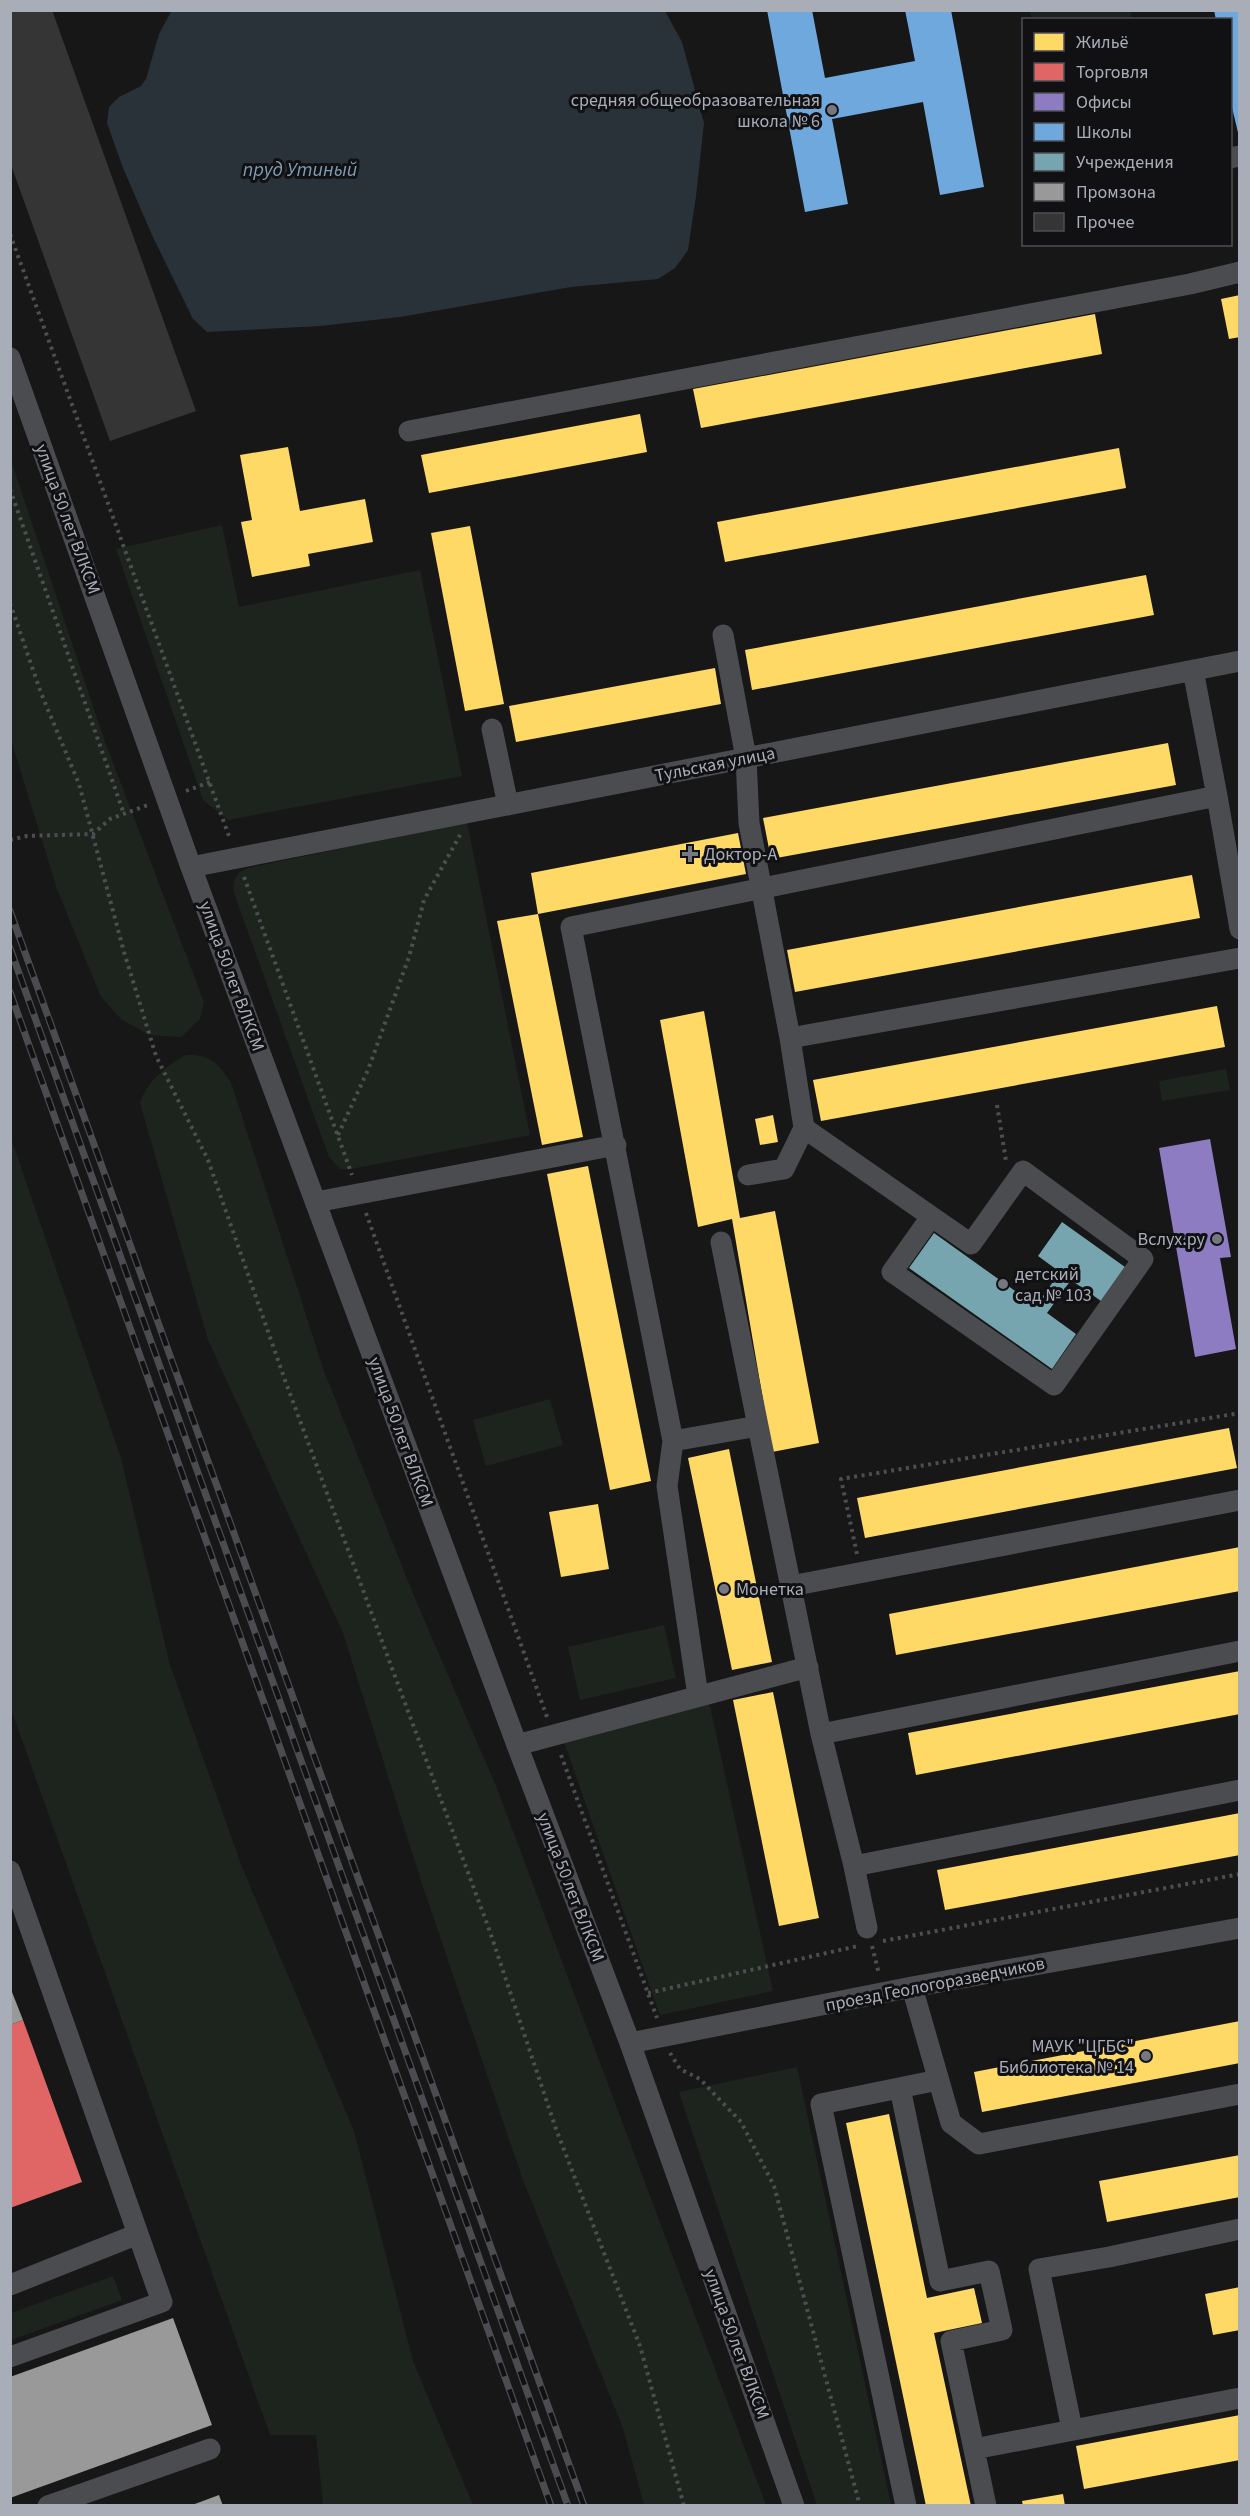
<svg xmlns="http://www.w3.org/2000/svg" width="1250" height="2516" font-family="'Source Sans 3',sans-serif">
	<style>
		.green { fill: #1d241e }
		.water { fill: #2a3239 }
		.homes { fill: #ffd966 }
		.shops { fill: #e06666 }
		.offices { fill: #8e7cc3 }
		.schools { fill: #6fa8dc }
		.public { fill: #76a5af }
		.industry { fill: #999 }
		.building { fill: #353536 }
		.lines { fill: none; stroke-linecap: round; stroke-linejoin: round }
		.path { stroke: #4d4e52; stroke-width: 4; stroke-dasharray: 3 4.5; stroke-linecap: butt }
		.minor { stroke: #4b4c50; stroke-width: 21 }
		.rail-casing { stroke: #4b4c4f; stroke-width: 7 }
		.rail { stroke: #111113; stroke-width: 4.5; stroke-dasharray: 14; stroke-linecap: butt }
		.poi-dot { fill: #757880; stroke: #111113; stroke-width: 2 }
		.labels { text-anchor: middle; stroke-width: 6; stroke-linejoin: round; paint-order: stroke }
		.poi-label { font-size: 18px; fill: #a8adb8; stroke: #111113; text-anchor: end }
		.street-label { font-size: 18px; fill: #a8adb8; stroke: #111113 }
		.water-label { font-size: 20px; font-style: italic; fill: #7f9bb3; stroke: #111113 }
	</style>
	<rect width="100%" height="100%" fill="#171717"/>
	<!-- green -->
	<path class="green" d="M 1030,11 L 1130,11 L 1132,19 L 1032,19 Z
		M 10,457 L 104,739 L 204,1002 L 200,1019 L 181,1037 L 149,1035 L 121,1019 L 101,997 L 57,889 L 11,740 Z
		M 222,525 L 239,607 L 420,570 L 462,776 L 228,820 L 203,800 L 116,549 Z
		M 467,822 L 530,1135 L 351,1169 L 340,1169 L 329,1157 L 234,893 C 232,880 236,872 248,868 Z
		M 186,1055 C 211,1054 217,1063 231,1082 L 324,1371 L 416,1601 L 496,1786 L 766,2505 L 644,2505 L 623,2428 L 523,2180 L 423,1887 L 343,1633 L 208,1340 L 140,1103 C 148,1080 165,1067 186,1055 Z
		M 1226,1069 L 1230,1090 L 1162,1101 L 1159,1081 Z
		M 11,1138 L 121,1458 L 170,1665 L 242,1867 L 354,2131 L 413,2361 L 473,2505 L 323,2505 L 316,2435 L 270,2435 L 11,1709 Z
		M 550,1399 L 563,1445 L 486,1466 L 473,1420 Z
		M 664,1625 L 676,1678 L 580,1700 L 568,1647 Z
		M 709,1702 L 773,1991 L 660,2015 L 564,1742 Z
		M 797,2067 L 891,2505 L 817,2505 L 679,2092 Z
		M 113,2276 L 122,2300 L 11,2340 L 11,2313 Z"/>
	<!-- water -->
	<path class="water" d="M 172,10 L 665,11 L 682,42 L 704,123 L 696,196 L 688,250 L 675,268 L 658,279 L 571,287 L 400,317 L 320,326 L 207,332 L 193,319 L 152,235 L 123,168 L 107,123 L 109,107 L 119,97 L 141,86 L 146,79 L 159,34 Z"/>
	<!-- homes -->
	<path class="homes" d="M 1240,295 L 1240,337 L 1229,339 L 1221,299 Z
		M 1095,314 L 1102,354 L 701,428 L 693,389 Z
		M 640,414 L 647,452 L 429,493 L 421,455 Z
		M 288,447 L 300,511 L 365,499 L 373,542 L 308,554 L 310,566 L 252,577 L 241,522 L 252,520 L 240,455 Z
		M 1119,448 L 1126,488 L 725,562 L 717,522 Z
		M 470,526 L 504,704 L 465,711 L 431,533 Z
		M 1146,575 L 1154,615 L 752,690 L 745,650 Z
		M 715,668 L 721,704 L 516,742 L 509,706 Z
		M 1168,743 L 1176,785 L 771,859 L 763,818 Z
		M 738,833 L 746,874 L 538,914 L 531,873 Z
		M 1192,875 L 1200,918 L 795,992 L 787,950 Z
		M 538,914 L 583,1137 L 542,1145 L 497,921 Z
		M 1217,1006 L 1225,1047 L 821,1121 L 813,1080 Z
		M 704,1011 L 740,1218 L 775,1211 L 819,1443 L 772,1452 L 732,1219 L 698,1227 L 660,1020 Z
		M 773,1115 L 778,1142 L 760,1145 L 755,1119 Z
		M 588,1166 L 651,1481 L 610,1490 L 547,1174 Z
		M 1229,1428 L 1237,1468 L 865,1538 L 857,1498 Z
		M 729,1449 L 772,1662 L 732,1670 L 688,1458 Z
		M 598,1504 L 609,1569 L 561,1577 L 549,1512 Z
		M 1240,1547 L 1240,1591 L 896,1655 L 889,1614 Z
		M 1240,1671 L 1240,1714 L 916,1775 L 908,1733 Z
		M 773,1692 L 819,1918 L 779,1926 L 733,1700 Z
		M 1240,1813 L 1240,1855 L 945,1910 L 937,1870 Z
		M 1240,2021 L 1240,2063 L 982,2112 L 974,2072 Z
		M 889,2114 L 927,2298 L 974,2288 L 982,2323 L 934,2333 L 971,2506 L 926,2506 L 846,2123 Z
		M 1240,2155 L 1240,2197 L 1107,2222 L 1099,2181 Z
		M 1240,2287 L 1240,2330 L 1213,2335 L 1205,2294 Z
		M 1240,2415 L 1240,2460 L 1084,2489 L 1076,2446 Z
		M 1063,2494 L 1065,2506 L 1023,2506 L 1022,2501 Z"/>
	<!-- shops -->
	<path class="shops" d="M 23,2020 L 82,2182 L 10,2208 L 10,2025 Z"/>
	<!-- offices -->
	<path class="offices" d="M 1210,1139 L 1231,1257 L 1220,1258 L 1236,1349 L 1195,1357 L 1159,1148 Z"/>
	<!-- schools -->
	<path class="schools" d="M 767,10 L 812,10 L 825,78 L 915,61 L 905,10 L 951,10 L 984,187 L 940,195 L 923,102 L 832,119 L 848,204 L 805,212 Z
		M 1214,10 L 1240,10 L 1240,141 L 1230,99 L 1230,20 L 1216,20 Z"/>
	<!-- public -->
	<path class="public" d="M 1062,1222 L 1125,1267 L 1101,1301 L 1071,1280 L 1047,1313 L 1076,1334 L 1052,1369 L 909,1268 L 934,1233 L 1036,1306 L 1060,1272 L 1038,1256 Z"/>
	<!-- industry -->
	<path class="industry" d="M 10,1987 L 23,2020 L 10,2025 Z
		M 173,2318 L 212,2425 L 10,2498 L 10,2377 Z
		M 219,2495 L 223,2506 L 192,2506 L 192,2505 Z"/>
	<!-- building -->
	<path class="building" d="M 10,10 L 52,10 L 196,411 L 110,441 L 10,162 Z"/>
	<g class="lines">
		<!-- path -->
		<path class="path" d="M 10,234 L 230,839
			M 10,489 L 124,814
			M 10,603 L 41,693 L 79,784 L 124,952 L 156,1056 L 208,1160 L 286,1383 L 489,1929 L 556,2129 L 640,2346 L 684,2506
			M 186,791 L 210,782
			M 10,840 L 27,836 L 93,834 L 110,819 L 148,805
			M 244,877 L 352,1175
			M 997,1105 L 1006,1161
			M 338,1135 L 368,1070 L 409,957 L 424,900 L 460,835
			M 366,1213 L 547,1717
			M 857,1554 L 841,1479 L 1240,1413
			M 561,1755 L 657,2018
			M 883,1941 L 1240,1874
			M 872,1946 L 879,1974
			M 648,1993 L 858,1946
			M 670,2053 L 680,2069 L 700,2079 L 741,2122 L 774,2186 L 860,2506"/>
		<!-- minor -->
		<path class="minor" d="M 1230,158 L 1240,156
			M 10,358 L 191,867 L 517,1745 L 630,2043 L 794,2506
			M 409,431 L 1190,284 L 1240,272
			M 723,635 L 746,758 L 749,823 L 790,1038 L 804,1128 L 971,1244 L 1023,1171 L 1143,1259 L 1054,1385 L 892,1272 L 931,1217
			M 1193,670 L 1217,796 L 1240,929
			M 492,729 L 508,805
			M 191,867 L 1240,661
			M 790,1038 L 1240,958
			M 748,1175 L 784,1169 L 804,1128
			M 316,1202 L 616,1145
			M 721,1242 L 758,1426
			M 673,1441 L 758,1426 L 821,1734 L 854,1866 L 1240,1790
			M 791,1586 L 1240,1500
			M 698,1696 L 667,1486 L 673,1441 L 571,927 L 1217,796
			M 821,1734 L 1240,1651
			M 517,1745 L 808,1667
			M 854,1866 L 867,1928
			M 10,1871 L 138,2234 L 10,2285
			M 912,1987 L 951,2123 L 979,2144 L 1240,2094
			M 630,2043 L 912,1987 L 1240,1928
			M 900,2088 L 940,2281 L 989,2271 L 1002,2330 L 951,2341 L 986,2506
			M 10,2357 L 162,2302 L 138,2234
			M 1072,2429 L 1039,2269 L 1109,2257 L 1240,2229
			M 974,2449 L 1240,2398
			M 48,2506 L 210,2449
			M 906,2506 L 821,2104 L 938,2080"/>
		<!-- rail casing -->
		<g class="rail-casing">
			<path id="rail" d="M 10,911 L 584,2506
				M 10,948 L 568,2506
				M 10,992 L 551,2506"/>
		</g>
		<!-- rail -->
		<use href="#rail" class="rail"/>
	</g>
	<!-- markers -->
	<g class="poi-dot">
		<circle cx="832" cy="110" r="6"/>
		<path d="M687 845h6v6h6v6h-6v6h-6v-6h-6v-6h6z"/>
		<circle cx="1217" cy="1239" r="6"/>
		<circle cx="1003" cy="1284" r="6"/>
		<circle cx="724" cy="1589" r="6"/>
		<circle cx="1146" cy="2056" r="6"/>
	</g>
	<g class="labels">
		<!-- poi labels -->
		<g class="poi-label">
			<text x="820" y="106">средняя общеобразовательная<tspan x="820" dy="21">школа № 6</tspan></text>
			<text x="704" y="860" text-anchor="start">Доктор-А</text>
			<text x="1205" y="1245">Вслух.ру</text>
			<text x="1015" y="1280" text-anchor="start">детский<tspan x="1015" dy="21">сад № 103</tspan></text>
			<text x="736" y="1595" text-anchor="start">Монетка</text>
			<text x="1134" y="2052">МАУК "ЦГБС"<tspan x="1134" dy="21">Библиотека № 14</tspan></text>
		</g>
		<!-- street labels -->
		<g class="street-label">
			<text transform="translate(68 519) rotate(70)" y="6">улица 50 лет ВЛКСМ</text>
			<text transform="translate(715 764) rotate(-11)" y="6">Тульская улица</text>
			<text transform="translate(232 976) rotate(70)" y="6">улица 50 лет ВЛКСМ</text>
			<text transform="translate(401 1432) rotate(70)" y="6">улица 50 лет ВЛКСМ</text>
			<text transform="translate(571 1887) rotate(69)" y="6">улица 50 лет ВЛКСМ</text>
			<text transform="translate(935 1984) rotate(-11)" y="6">проезд Геологоразведчиков</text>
			<text transform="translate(737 2344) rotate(70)" y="6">улица 50 лет ВЛКСМ</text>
		</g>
		<!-- water labels -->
		<g class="water-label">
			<text x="300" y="176">пруд Утиный</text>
		</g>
	</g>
	<!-- border -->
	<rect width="1250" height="2516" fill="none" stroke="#a8adb8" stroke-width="24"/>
	<!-- legend -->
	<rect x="1022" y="18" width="210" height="228" fill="#111113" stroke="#4d4f55" stroke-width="1.5"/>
	<rect x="1034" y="33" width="30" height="18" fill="#ffd966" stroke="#4d4f55" stroke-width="1.5"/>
	<text x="1076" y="48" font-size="18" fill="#a8adb8">Жильё</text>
	<rect x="1034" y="63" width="30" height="18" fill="#e06666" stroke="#4d4f55" stroke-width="1.5"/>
	<text x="1076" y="78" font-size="18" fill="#a8adb8">Торговля</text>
	<rect x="1034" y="93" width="30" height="18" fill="#8e7cc3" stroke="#4d4f55" stroke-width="1.5"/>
	<text x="1076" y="108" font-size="18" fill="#a8adb8">Офисы</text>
	<rect x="1034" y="123" width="30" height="18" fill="#6fa8dc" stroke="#4d4f55" stroke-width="1.5"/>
	<text x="1076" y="138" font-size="18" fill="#a8adb8">Школы</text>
	<rect x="1034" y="153" width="30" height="18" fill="#76a5af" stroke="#4d4f55" stroke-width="1.5"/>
	<text x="1076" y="168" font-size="18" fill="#a8adb8">Учреждения</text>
	<rect x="1034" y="183" width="30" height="18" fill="#999999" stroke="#4d4f55" stroke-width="1.5"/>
	<text x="1076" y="198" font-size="18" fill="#a8adb8">Промзона</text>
	<rect x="1034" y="213" width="30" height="18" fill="#353536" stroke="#4d4f55" stroke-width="1.5"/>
	<text x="1076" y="228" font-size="18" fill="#a8adb8">Прочее</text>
</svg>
